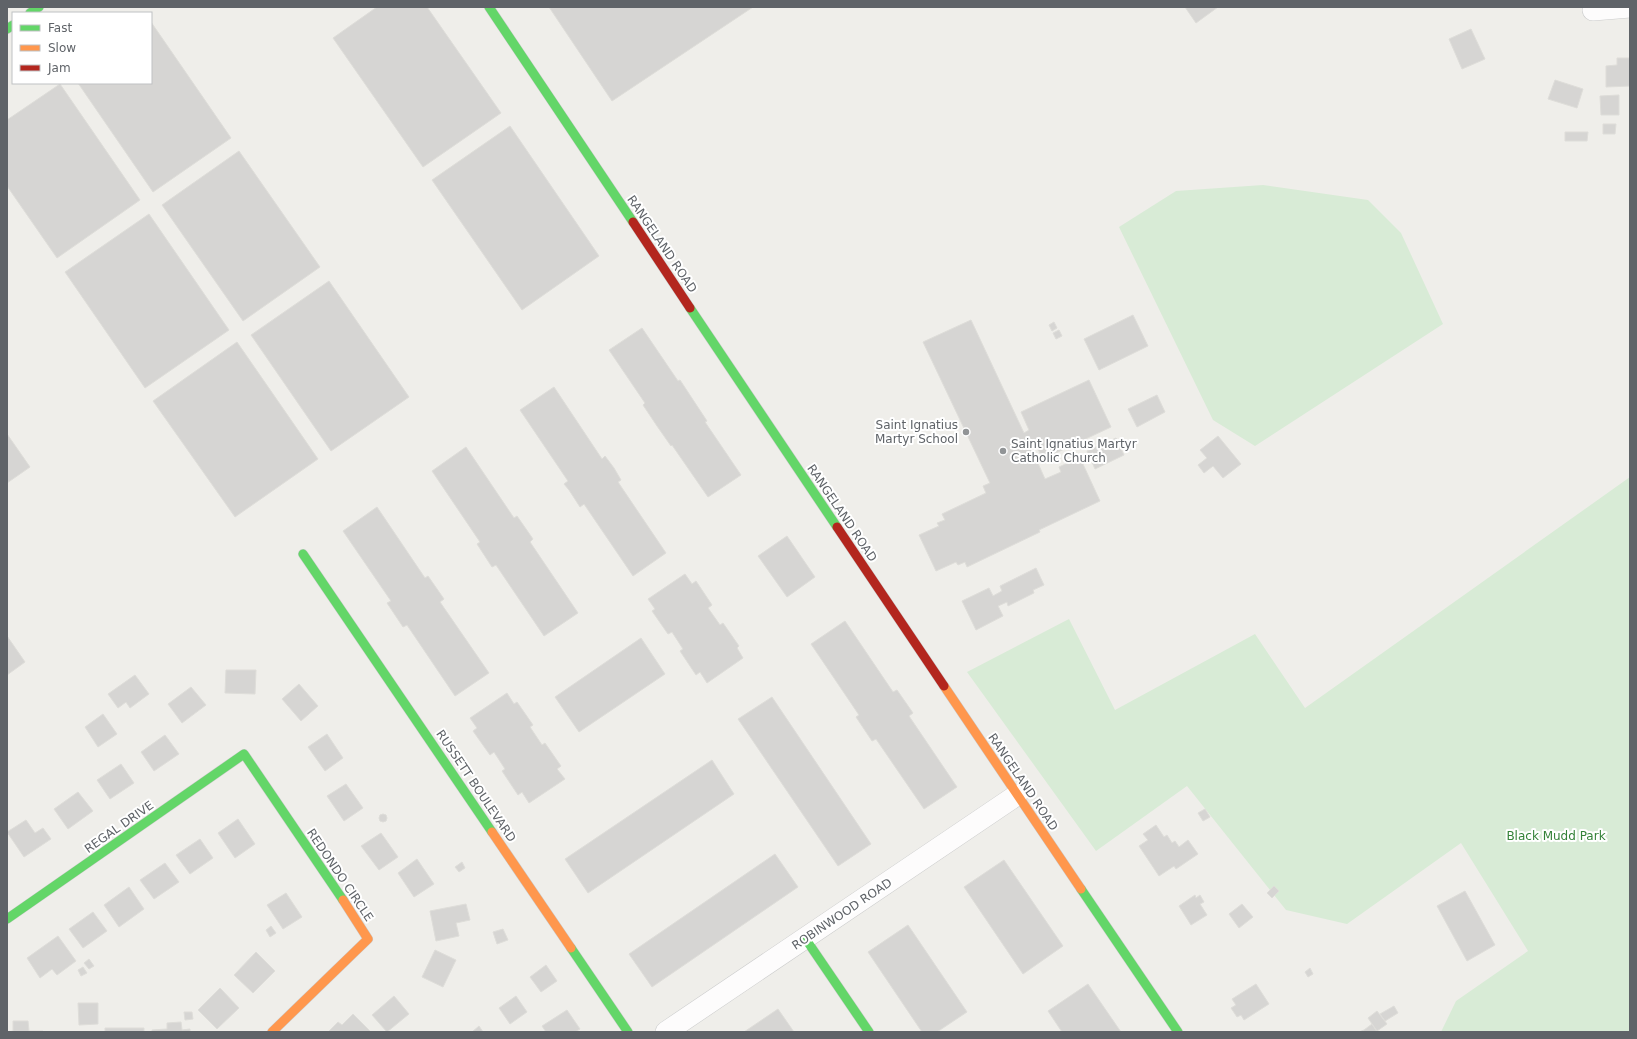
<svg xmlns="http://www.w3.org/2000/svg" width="1637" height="1039" font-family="'DejaVu Sans',sans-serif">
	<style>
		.green { fill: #d8ebd6 }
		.building { fill: #d6d5d3; stroke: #deddd9 }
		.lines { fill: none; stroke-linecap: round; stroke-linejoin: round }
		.street-casing { stroke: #cbcccc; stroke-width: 22 }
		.fast-casing { stroke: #cacacb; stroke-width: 10 }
		.slow-casing { stroke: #cacacb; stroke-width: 10 }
		.jam-casing { stroke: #cacacb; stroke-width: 10 }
		.street { stroke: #fdfcfc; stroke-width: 21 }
		.fast { stroke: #63d668; stroke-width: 9 }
		.slow { stroke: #ff974d; stroke-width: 9 }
		.jam { stroke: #b3261e; stroke-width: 9 }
		.poi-dot { fill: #919496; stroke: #fff; stroke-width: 1.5 }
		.labels { text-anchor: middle; stroke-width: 4; stroke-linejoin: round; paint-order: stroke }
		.street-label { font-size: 12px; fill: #5f6368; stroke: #fff }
		.poi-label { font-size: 12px; fill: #5f6368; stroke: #fff; text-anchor: end }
		.park-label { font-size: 12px; fill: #348238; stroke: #fff }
	</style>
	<rect width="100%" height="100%" fill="#efeeea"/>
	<!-- green -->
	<path class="green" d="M 1263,185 L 1368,200 L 1401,233 L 1443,324 L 1255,446 L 1213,420 L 1119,227 L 1176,191 Z
		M 1630,477 L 1630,1032 L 1441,1032 L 1456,1001 L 1528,951 L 1461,843 L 1347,924 L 1286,910 L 1187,786 L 1096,851 L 967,672 L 1069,619 L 1115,710 L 1255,634 L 1305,708 Z"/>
	<!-- building -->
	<path class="building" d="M 377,7 L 427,7 L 501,113 L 423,167 L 333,38 Z
		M 549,7 L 753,7 L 612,101 Z
		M 1185,7 L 1218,7 L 1196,23 Z
		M 151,22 L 231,138 L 153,192 L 78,83 L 151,83 Z
		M 1471,29 L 1485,59 L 1462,69 L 1449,39 Z
		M 1617,58 L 1630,58 L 1630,86 L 1606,87 L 1606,66 L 1617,65 Z
		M 1555,80 L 1583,89 L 1577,108 L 1548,99 Z
		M 60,84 L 140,200 L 57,258 L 7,186 L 7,120 Z
		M 1619,95 L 1619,115 L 1601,115 L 1600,96 Z
		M 1603,124 L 1616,124 L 1615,134 L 1603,134 Z
		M 510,126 L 599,256 L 522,310 L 432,180 Z
		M 1565,132 L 1588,132 L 1587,141 L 1565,141 Z
		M 239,151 L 320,267 L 243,321 L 162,205 Z
		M 149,214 L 229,330 L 145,388 L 65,272 Z
		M 329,281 L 409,397 L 331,451 L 251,335 Z
		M 1133,315 L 1148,346 L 1099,370 L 1084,339 Z
		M 971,320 L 1024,433 L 1029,430 L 1021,412 L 1089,380 L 1111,427 L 1043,459 L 1034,441 L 1029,443 L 1045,479 L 1061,472 L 1059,467 L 1078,458 L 1080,463 L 1082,462 L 1100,501 L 1039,530 L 1040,532 L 967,567 L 965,562 L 958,565 L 956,562 L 936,571 L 919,535 L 939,526 L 937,523 L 945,520 L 942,514 L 986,493 L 983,486 L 990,483 L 923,342 Z
		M 1054,322 L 1057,328 L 1052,331 L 1049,325 Z
		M 642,328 L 678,381 L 680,380 L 707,421 L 705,422 L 741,475 L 708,497 L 672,445 L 671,446 L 657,426 L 643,405 L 645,403 L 609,350 Z
		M 1059,330 L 1062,336 L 1056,339 L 1053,333 Z
		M 237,342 L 318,459 L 235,517 L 153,401 Z
		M 554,387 L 602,459 L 605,456 L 614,468 L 621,480 L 618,482 L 666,553 L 633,576 L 584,504 L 580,507 L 569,490 L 564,484 L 568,481 L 520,410 Z
		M 1157,395 L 1165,412 L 1137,427 L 1128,409 Z
		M 7,434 L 30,467 L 7,483 Z
		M 1218,436 L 1241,464 L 1223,478 L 1213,466 L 1204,473 L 1198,465 L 1207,458 L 1200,450 Z
		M 1116,438 L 1124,455 L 1095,469 L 1087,451 Z
		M 466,447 L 514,518 L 517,516 L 533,539 L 530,542 L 578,613 L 544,636 L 496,565 L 492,567 L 477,544 L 480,542 L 432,471 Z
		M 377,507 L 425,578 L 428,576 L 444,599 L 440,602 L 489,673 L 455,696 L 407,625 L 403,627 L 387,603 L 391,601 L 343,531 Z
		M 787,536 L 815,577 L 787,597 L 758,556 Z
		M 1036,568 L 1044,585 L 1033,590 L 1034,593 L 1008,606 L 1007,602 L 998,606 L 1003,616 L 976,630 L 962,601 L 989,588 L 993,596 L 1002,591 L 1000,586 Z
		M 685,574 L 692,584 L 696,581 L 712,605 L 708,608 L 720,625 L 723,623 L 739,646 L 737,648 L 743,658 L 707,683 L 700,672 L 696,675 L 680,651 L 683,649 L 672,632 L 668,634 L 652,611 L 655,609 L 648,599 Z
		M 845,621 L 893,692 L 897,690 L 913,713 L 909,716 L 957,787 L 924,809 L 876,739 L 872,741 L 856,717 L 859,715 L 811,644 Z
		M 7,636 L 25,662 L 7,675 Z
		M 641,638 L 665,674 L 579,732 L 555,697 Z
		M 226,670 L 256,670 L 255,694 L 225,693 Z
		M 135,675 L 149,694 L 130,708 L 126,702 L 118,708 L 108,694 Z
		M 299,684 L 318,706 L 301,721 L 282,699 Z
		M 191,687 L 206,705 L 182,723 L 168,704 Z
		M 507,693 L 514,704 L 517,702 L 533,725 L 530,727 L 542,745 L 545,743 L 561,766 L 557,769 L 565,779 L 529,803 L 522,792 L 518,795 L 502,771 L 505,769 L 494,752 L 490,755 L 473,731 L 477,728 L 470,718 Z
		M 772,697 L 871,844 L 838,866 L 738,719 Z
		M 103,714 L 117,734 L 98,747 L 85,727 Z
		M 327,734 L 343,758 L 325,771 L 308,747 Z
		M 165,735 L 179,754 L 154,771 L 141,752 Z
		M 712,760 L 734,794 L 588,893 L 565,859 Z
		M 121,764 L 134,783 L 110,799 L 97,780 Z
		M 346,784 L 363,808 L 344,821 L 327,796 Z
		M 78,792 L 93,811 L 68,829 L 54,809 Z
		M 1205,809 L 1210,817 L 1203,821 L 1198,813 Z
		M379 818a4 4 0 1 1 8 0a4 4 0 1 1-8 0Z
		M 238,819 L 255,844 L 235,858 L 218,833 Z
		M 26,820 L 35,833 L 43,828 L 51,839 L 24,857 L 7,832 Z
		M 1156,825 L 1164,837 L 1167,835 L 1172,843 L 1175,841 L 1179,847 L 1188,840 L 1198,854 L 1176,869 L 1174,866 L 1159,876 L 1139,846 L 1148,840 L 1143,834 Z
		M 381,833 L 398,857 L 379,870 L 361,846 Z
		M 200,839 L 213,858 L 190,874 L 176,855 Z
		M 775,854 L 798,887 L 652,987 L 629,954 Z
		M 417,859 L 434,884 L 414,897 L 398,873 Z
		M 1004,860 L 1063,946 L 1023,974 L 964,887 Z
		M 462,862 L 465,868 L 459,872 L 455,867 Z
		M 165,863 L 179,882 L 154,899 L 140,880 Z
		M 1274,886 L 1279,891 L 1272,898 L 1267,893 Z
		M 129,887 L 144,909 L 119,927 L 104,905 Z
		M 1465,891 L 1495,945 L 1467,961 L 1437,906 Z
		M 286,893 L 302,917 L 283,929 L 267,905 Z
		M 1195,895 L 1196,898 L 1200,895 L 1204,902 L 1200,904 L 1207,915 L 1191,925 L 1179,906 Z
		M 466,904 L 470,920 L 456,923 L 459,936 L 436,941 L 430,911 Z
		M 1242,904 L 1253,917 L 1239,928 L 1229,914 Z
		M 93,912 L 107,931 L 83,948 L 69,929 Z
		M 908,925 L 967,1012 L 937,1032 L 922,1032 L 868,952 Z
		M 271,926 L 276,933 L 270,937 L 266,930 Z
		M 503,929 L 508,940 L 497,944 L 493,932 Z
		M 58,936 L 76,961 L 57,975 L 52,969 L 40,978 L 27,958 Z
		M 435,950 L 456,960 L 443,987 L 422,977 Z
		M 256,952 L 275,971 L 253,993 L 234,975 Z
		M 89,959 L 94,966 L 89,969 L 84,963 Z
		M 546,965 L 557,981 L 541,992 L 530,977 Z
		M 83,967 L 87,973 L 81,976 L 78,970 Z
		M 1310,968 L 1313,974 L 1308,977 L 1305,972 Z
		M 1088,984 L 1090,987 L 1121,1032 L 1062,1032 L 1048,1011 Z
		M 1256,984 L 1269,1004 L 1244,1020 L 1241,1015 L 1237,1017 L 1231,1008 L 1236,1005 L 1232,999 Z
		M 220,988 L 239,1008 L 217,1029 L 198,1010 Z
		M 394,996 L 409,1014 L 387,1032 L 372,1015 Z
		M 516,996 L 527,1012 L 510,1024 L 499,1008 Z
		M 78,1003 L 98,1003 L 98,1024 L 79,1025 Z
		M 1394,1006 L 1398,1013 L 1385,1021 L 1380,1014 Z
		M 778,1009 L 794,1032 L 744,1032 Z
		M 567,1010 L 580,1029 L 575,1032 L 546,1032 L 542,1026 Z
		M 1377,1011 L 1387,1024 L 1377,1031 L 1368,1018 Z
		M 184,1012 L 192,1012 L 193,1019 L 185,1020 Z
		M 353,1014 L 370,1031 L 369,1032 L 329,1031 L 338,1022 L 342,1025 Z
		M 13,1021 L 28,1021 L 29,1031 L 43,1031 L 43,1032 L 7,1032 L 13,1031 Z
		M 181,1022 L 182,1030 L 190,1029 L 190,1032 L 152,1032 L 152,1030 L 167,1029 L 167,1023 Z
		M 1372,1024 L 1377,1032 L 1359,1032 L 1364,1030 Z
		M 479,1026 L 483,1032 L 472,1032 Z
		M 105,1028 L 144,1028 L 144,1032 L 105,1032 Z"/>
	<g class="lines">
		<!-- street casing -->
		<g class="street-casing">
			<path id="street" d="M 1593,10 L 1630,7
				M 666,1032 L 1017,795"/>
		</g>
		<!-- fast casing -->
		<g class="fast-casing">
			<path id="fast" d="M 489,7 L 633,222
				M 30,13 L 39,7
				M 7,29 L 13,25
				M 690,308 L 837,527
				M 303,554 L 492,832
				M 1081,889 L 1178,1032
				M 7,919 L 244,754 L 343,900
				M 805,938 L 869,1032
				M 571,948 L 628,1032"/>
		</g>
		<!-- slow casing -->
		<g class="slow-casing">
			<path id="slow" d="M 944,686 L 1081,889
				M 492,832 L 571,948
				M 272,1032 L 368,939 L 343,900"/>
		</g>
		<!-- jam casing -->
		<g class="jam-casing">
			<path id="jam" d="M 633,222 L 690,308
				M 837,527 L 944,686"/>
		</g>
		<!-- street -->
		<use href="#street" class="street"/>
		<!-- fast -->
		<use href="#fast" class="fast"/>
		<!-- slow -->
		<use href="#slow" class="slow"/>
		<!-- jam -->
		<use href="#jam" class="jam"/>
	</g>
	<!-- markers -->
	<g class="poi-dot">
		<circle cx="966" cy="432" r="4"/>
		<circle cx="1003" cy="451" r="4"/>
	</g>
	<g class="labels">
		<!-- street labels -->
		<g class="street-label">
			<text transform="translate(662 244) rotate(56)" y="4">RANGELAND ROAD</text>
			<text transform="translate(842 513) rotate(56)" y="4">RANGELAND ROAD</text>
			<text transform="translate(1023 782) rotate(56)" y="4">RANGELAND ROAD</text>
			<text transform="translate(476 786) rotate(56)" y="4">RUSSETT BOULEVARD</text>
			<text transform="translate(119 827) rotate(-35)" y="4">REGAL DRIVE</text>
			<text transform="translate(340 875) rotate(56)" y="4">REDONDO CIRCLE</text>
			<text transform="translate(842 914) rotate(-34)" y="4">ROBINWOOD ROAD</text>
		</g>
		<!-- poi labels -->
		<g class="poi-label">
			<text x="958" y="429">Saint Ignatius<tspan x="958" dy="14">Martyr School</tspan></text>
			<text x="1011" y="448" text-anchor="start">Saint Ignatius Martyr<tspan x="1011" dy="14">Catholic Church</tspan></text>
		</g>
		<!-- park labels -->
		<g class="park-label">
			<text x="1556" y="840">Black Mudd Park</text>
		</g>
	</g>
	<!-- border -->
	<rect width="1637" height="1039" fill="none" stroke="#5f6368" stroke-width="16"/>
	<!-- legend -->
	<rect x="12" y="12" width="140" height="72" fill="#ffffff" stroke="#bfc1c3"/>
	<rect x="20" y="25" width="20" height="6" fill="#63d668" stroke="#bfc1c3"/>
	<text x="48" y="32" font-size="12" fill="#5f6368">Fast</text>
	<rect x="20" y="45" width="20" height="6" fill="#ff974d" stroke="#bfc1c3"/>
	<text x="48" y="52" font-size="12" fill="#5f6368">Slow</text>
	<rect x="20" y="65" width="20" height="6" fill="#b3261e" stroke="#bfc1c3"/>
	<text x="48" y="72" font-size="12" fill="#5f6368">Jam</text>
</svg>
